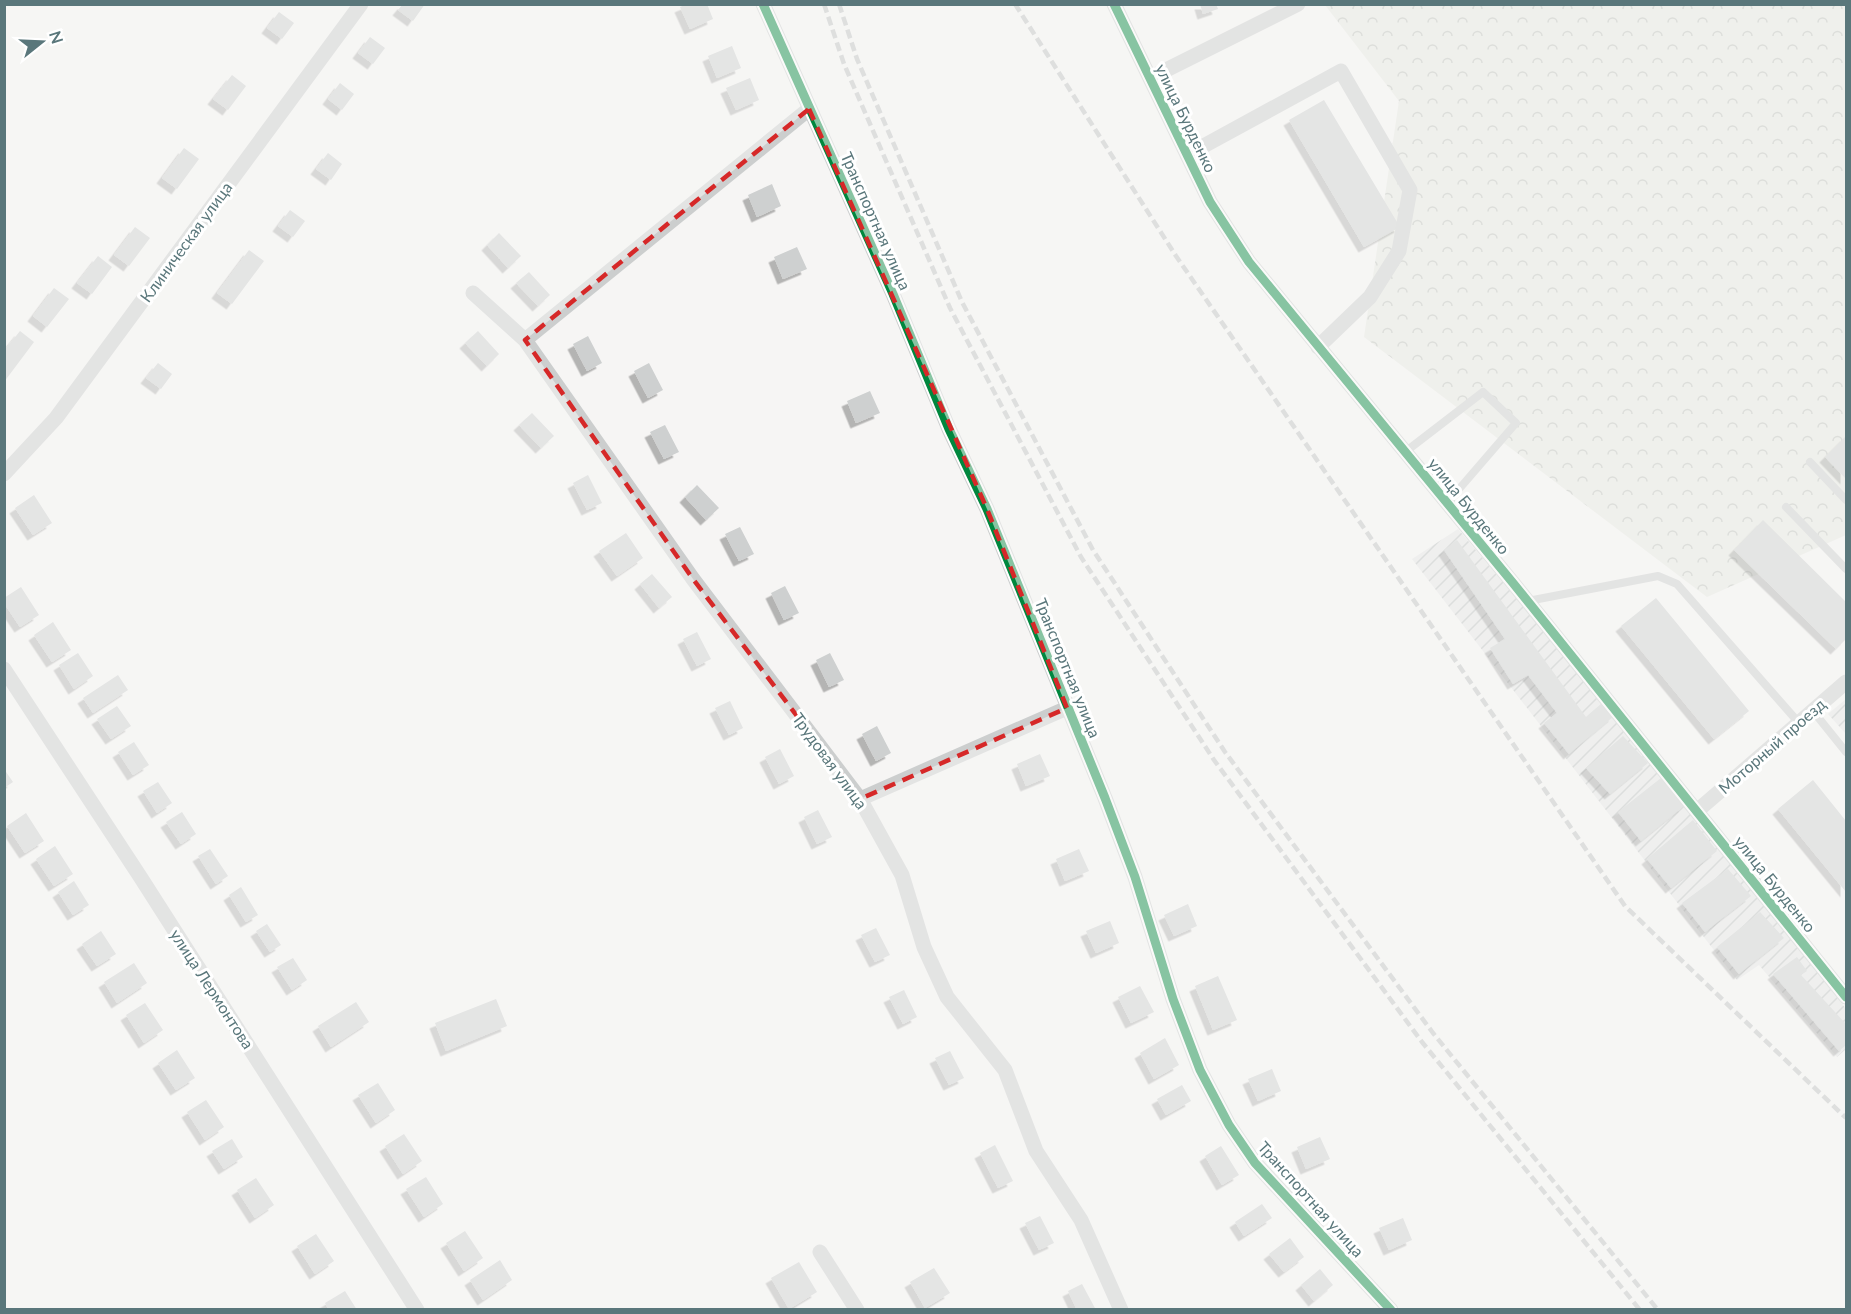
<svg xmlns="http://www.w3.org/2000/svg" width="1851" height="1314" font-family="Lato,sans-serif">
	<style>
		.industrial { fill: url(#industrial-furrows) }
		.forest { fill: url(#forest-crowns) }
		.building { fill: #ced0d0; filter: url(#shadow) }
		.lines { fill: none; stroke-linecap: round; stroke-linejoin: round }
		.service { stroke: #cccece; stroke-width: 8 }
		.minor { stroke: #cccece; stroke-width: 15 }
		.rail { stroke: #c0c3c4; stroke-width: 4.5; stroke-dasharray: 9 4.5; stroke-linecap: butt }
		.cycleway-casing { stroke: #fff; stroke-width: 13 }
		.cycleway { stroke: #00873e; stroke-width: 9 }
		.marked { fill: none; stroke: #d62828; stroke-width: 4.5; stroke-dasharray: 12 8; stroke-linejoin: round }
		.labels { text-anchor: middle; stroke-width: 6; stroke-linejoin: round; paint-order: stroke }
		.street-label { font-size: 16px; fill: #5a777b; stroke: #fff }
	</style>
	<defs>
		<pattern id="industrial-furrows" width="10" height="10" patternUnits="userSpaceOnUse" patternTransform="scale(1.5)"><rect width="10" height="10" fill="#e6e7e7"/><path d="M-1 1l2-2M0 10L10 0M9 11l2-2" fill="none" stroke="#bdc0c0"/></pattern>
		<pattern id="forest-crowns" width="20" height="18" patternUnits="userSpaceOnUse" patternTransform="scale(1.5)"><rect width="20" height="18" fill="#e7e9e2"/><path d="M2 6a3 3 0 1 1 6 0M12 15a3 3 0 1 1 6 0" fill="none" stroke="#bec2bc"/></pattern>
		<filter id="shadow"><feDropShadow dx="-5.5" dy="5.5" stdDeviation="0" flood-color="#0004"/></filter>
	</defs>
	<rect width="100%" height="100%" fill="#f6f5f4"/>
	<!-- industrial -->
	<path class="industrial" d="M 1458,529 L 1616,716 L 1846,1009 L 1846,1049 L 1837,1057 L 1759,965 L 1737,980 L 1412,559 Z
		M 1846,699 L 1846,734 L 1828,714 Z"/>
	<!-- forest -->
	<path class="forest" d="M 1325,5 L 1846,5 L 1846,535 L 1707,597 L 1364,337 L 1399,101 Z"/>
	<!-- building -->
	<path class="building" d="M 403,4 L 425,4 L 413,21 L 398,10 Z
		M 687,4 L 707,4 L 713,19 L 690,29 L 680,7 Z
		M 1200,4 L 1216,4 L 1218,9 L 1203,14 Z
		M 279,12 L 294,23 L 282,39 L 267,28 Z
		M 370,37 L 385,48 L 373,64 L 358,53 Z
		M 732,46 L 741,68 L 717,78 L 708,56 Z
		M 232,75 L 246,86 L 228,110 L 213,99 Z
		M 750,78 L 759,100 L 736,110 L 726,88 Z
		M 340,83 L 354,94 L 342,110 L 328,99 Z
		M 1324,100 L 1400,227 L 1364,247 L 1289,120 Z
		M 184,148 L 199,159 L 177,189 L 162,178 Z
		M 328,153 L 342,164 L 331,180 L 316,169 Z
		M 772,184 L 781,206 L 757,217 L 748,195 Z
		M 290,210 L 305,221 L 293,237 L 278,226 Z
		M 135,227 L 150,238 L 129,266 L 114,255 Z
		M 499,233 L 521,256 L 508,268 L 487,245 Z
		M 797,247 L 807,269 L 783,279 L 774,257 Z
		M 249,250 L 264,261 L 232,304 L 217,293 Z
		M 98,256 L 112,267 L 92,294 L 77,283 Z
		M 529,272 L 550,295 L 538,306 L 516,283 Z
		M 54,288 L 69,299 L 47,327 L 33,316 Z
		M 20,331 L 34,342 L 4,382 L 4,351 Z
		M 478,331 L 499,354 L 487,366 L 465,343 Z
		M 588,336 L 602,363 L 587,371 L 573,344 Z
		M 158,363 L 172,374 L 161,389 L 146,378 Z
		M 649,363 L 663,390 L 648,398 L 634,371 Z
		M 870,391 L 880,413 L 856,423 L 847,401 Z
		M 532,413 L 554,436 L 541,448 L 519,425 Z
		M 665,425 L 679,452 L 664,459 L 650,432 Z
		M 1846,436 L 1846,479 L 1825,457 Z
		M 588,475 L 602,503 L 587,510 L 573,483 Z
		M 697,485 L 719,508 L 706,520 L 685,497 Z
		M 34,495 L 52,523 L 33,535 L 15,508 Z
		M 1763,520 L 1846,602 L 1846,639 L 1836,649 L 1734,550 Z
		M 740,527 L 754,554 L 739,561 L 725,534 Z
		M 626,533 L 643,558 L 617,576 L 599,551 Z
		M 1457,540 L 1586,717 L 1602,703 L 1614,716 L 1569,754 L 1544,723 L 1557,713 L 1528,675 L 1513,684 L 1490,648 L 1505,639 L 1444,550 Z
		M 652,574 L 672,597 L 659,608 L 640,584 Z
		M 785,586 L 799,613 L 784,620 L 771,593 Z
		M 21,587 L 39,615 L 20,627 L 4,603 L 4,598 Z
		M 1656,598 L 1749,711 L 1714,739 L 1621,626 Z
		M 53,622 L 71,650 L 52,662 L 34,635 Z
		M 697,632 L 711,659 L 697,666 L 683,639 Z
		M 78,653 L 93,676 L 74,689 L 59,665 Z
		M 830,653 L 844,680 L 829,687 L 816,660 Z
		M 118,675 L 128,690 L 93,713 L 83,698 Z
		M 730,701 L 743,728 L 729,735 L 715,708 Z
		M 117,706 L 131,726 L 111,739 L 97,719 Z
		M 877,726 L 891,753 L 876,761 L 862,734 Z
		M 1623,736 L 1648,763 L 1610,794 L 1586,768 Z
		M 134,742 L 149,765 L 133,775 L 118,752 Z
		M 780,749 L 794,776 L 779,784 L 765,757 Z
		M 1040,754 L 1050,776 L 1026,786 L 1017,764 Z
		M 4,769 L 13,782 L 4,788 Z
		M 1661,778 L 1684,806 L 1641,841 L 1618,812 Z
		M 1813,780 L 1846,821 L 1846,892 L 1778,809 Z
		M 158,782 L 172,803 L 157,813 L 143,791 Z
		M 818,810 L 832,837 L 817,844 L 804,817 Z
		M 182,812 L 196,834 L 181,844 L 166,822 Z
		M 26,813 L 44,841 L 25,853 L 7,826 Z
		M 1693,820 L 1717,851 L 1671,888 L 1647,859 Z
		M 55,846 L 73,874 L 54,886 L 36,859 Z
		M 210,849 L 228,876 L 216,884 L 198,856 Z
		M 1079,849 L 1089,871 L 1065,881 L 1056,859 Z
		M 1728,869 L 1751,896 L 1705,932 L 1682,903 Z
		M 74,881 L 89,905 L 73,915 L 58,892 Z
		M 241,887 L 258,915 L 246,922 L 229,895 Z
		M 1188,904 L 1197,926 L 1174,936 L 1164,915 Z
		M 1760,912 L 1784,938 L 1739,974 L 1717,947 Z
		M 1110,921 L 1119,943 L 1096,953 L 1086,931 Z
		M 267,924 L 281,945 L 270,952 L 256,931 Z
		M 876,928 L 890,955 L 875,962 L 861,935 Z
		M 101,931 L 116,954 L 97,966 L 82,944 Z
		M 1797,957 L 1807,971 L 1801,975 L 1846,1024 L 1846,1045 L 1839,1051 L 1773,974 Z
		M 293,958 L 307,980 L 292,990 L 277,967 Z
		M 134,963 L 147,983 L 117,1003 L 104,982 Z
		M 1218,976 L 1237,1020 L 1213,1030 L 1195,986 Z
		M 1140,986 L 1154,1012 L 1131,1023 L 1118,997 Z
		M 904,990 L 917,1017 L 903,1024 L 889,997 Z
		M 496,999 L 507,1026 L 446,1051 L 435,1023 Z
		M 356,1002 L 369,1022 L 331,1047 L 318,1026 Z
		M 145,1003 L 163,1030 L 144,1043 L 126,1015 Z
		M 1165,1038 L 1179,1065 L 1154,1079 L 1140,1053 Z
		M 177,1050 L 195,1078 L 176,1090 L 158,1063 Z
		M 950,1051 L 964,1078 L 949,1085 L 935,1058 Z
		M 1272,1069 L 1281,1091 L 1258,1101 L 1248,1079 Z
		M 378,1083 L 395,1110 L 376,1123 L 358,1095 Z
		M 1182,1085 L 1191,1101 L 1166,1115 L 1157,1099 Z
		M 206,1100 L 224,1127 L 205,1140 L 187,1112 Z
		M 404,1134 L 422,1161 L 403,1174 L 385,1146 Z
		M 1320,1137 L 1330,1159 L 1306,1169 L 1297,1147 Z
		M 232,1139 L 243,1157 L 224,1169 L 212,1151 Z
		M 995,1145 L 1013,1181 L 998,1188 L 980,1153 Z
		M 1221,1146 L 1239,1175 L 1222,1185 L 1205,1156 Z
		M 426,1177 L 443,1204 L 424,1217 L 406,1189 Z
		M 256,1178 L 274,1205 L 255,1218 L 237,1190 Z
		M 1262,1204 L 1272,1218 L 1244,1236 L 1235,1222 Z
		M 1040,1216 L 1054,1243 L 1039,1250 L 1025,1223 Z
		M 1403,1218 L 1412,1240 L 1389,1250 L 1379,1228 Z
		M 465,1231 L 483,1258 L 464,1271 L 446,1243 Z
		M 316,1234 L 334,1261 L 315,1274 L 297,1246 Z
		M 1290,1238 L 1304,1257 L 1284,1272 L 1269,1254 Z
		M 500,1260 L 512,1280 L 483,1300 L 470,1280 Z
		M 799,1262 L 817,1292 L 789,1309 L 771,1278 Z
		M 934,1268 L 950,1293 L 925,1308 L 910,1282 Z
		M 1320,1269 L 1333,1285 L 1314,1301 L 1301,1285 Z
		M 1082,1284 L 1096,1310 L 1077,1310 L 1068,1291 Z
		M 345,1291 L 357,1310 L 329,1310 L 325,1303 Z"/>
	<g class="lines">
		<!-- service -->
		<path class="service" d="M 1405,452 L 1483,392 L 1516,423 L 1447,503
			M 1810,462 L 1846,500
			M 1786,507 L 1846,569
			M 1528,601 L 1658,576 L 1677,584 L 1799,723
			M 1813,711 L 1846,752"/>
		<!-- minor -->
		<path class="minor" d="M 763,4 L 893,294 L 949,429 L 987,509 L 1105,798 L 1135,877 L 1173,999 L 1200,1070 L 1229,1125 L 1255,1163 L 1391,1310
			M 1114,4 L 1210,202 L 1249,262 L 1513,583 L 1846,997
			M 1150,78 L 1298,4
			M 1187,155 L 1341,71 L 1410,190 L 1399,251 L 1370,297 L 1318,347
			M 473,293 L 525,340 L 693,579 L 860,799 L 902,875 L 924,947 L 947,997 L 1005,1070 L 1036,1151 L 1081,1220 L 1121,1310
			M 525,340 L 809,109
			M 4,474 L 56,418 L 361,4
			M 4,669 L 141,878 L 417,1310
			M 860,799 L 1067,708
			M 1697,811 L 1846,682
			M 820,1252 L 857,1310"/>
		<!-- rail -->
		<path class="rail" d="M 824,4 L 844,64 L 950,308 L 1081,557 L 1214,760 L 1422,1042 L 1640,1310
			M 839,4 L 857,59 L 962,302 L 1093,550 L 1225,752 L 1433,1033 L 1658,1310
			M 1015,4 L 1176,256 L 1625,906 L 1846,1118"/>
		<!-- cycleway casing -->
		<g class="cycleway-casing">
			<path id="cycleway" d="M 763,4 L 893,294 L 949,429 L 987,509 L 1105,798 L 1135,877 L 1173,999 L 1200,1070 L 1229,1125 L 1255,1163 L 1391,1310
				M 1114,4 L 1210,202 L 1249,262 L 1513,583 L 1846,997"/>
		</g>
		<!-- cycleway -->
		<use href="#cycleway" class="cycleway"/>
	</g>
	<!-- marked area -->
	<path d="M0 0H1851V1314H0ZM 809,109 L 987,509 L 1067,708 L 860,799 L 693,579 L 525,340 Z" fill="#f6f5f4" fill-opacity=".55" fill-rule="evenodd"/>
	<path class="marked" d="M 809,109 L 987,509 L 1067,708 L 860,799 L 693,579 L 525,340 Z"/>
	<g class="labels">
		<!-- street labels -->
		<g class="street-label">
			<text transform="translate(1186 118) rotate(64)" y="6">улица Бурденко</text>
			<text transform="translate(876 221) rotate(66)" y="6">Транспортная улица</text>
			<text transform="translate(186 242) rotate(-54)" y="6">Клиническая улица</text>
			<text transform="translate(1469 506) rotate(51)" y="6">улица Бурденко</text>
			<text transform="translate(1068 668) rotate(68)" y="6">Транспортная улица</text>
			<text transform="translate(1772 746) rotate(-41)" y="6">Моторный проезд</text>
			<text transform="translate(830 761) rotate(54)" y="6">Трудовая улица</text>
			<text transform="translate(1775 884) rotate(51)" y="6">улица Бурденко</text>
			<text transform="translate(212 989) rotate(57)" y="6">улица Лермонтова</text>
			<text transform="translate(1311 1199) rotate(48)" y="6">Транспортная улица</text>
		</g>
	</g>
	<!-- border -->
	<rect width="1851" height="1314" fill="none" stroke="#5a777b" stroke-width="12"/>
	<!-- north arrow -->
	<g transform="translate(42 42) rotate(72)" stroke="#ffffff" stroke-width="4.5" paint-order="stroke">
	<path d="M0-4.5L10 22L0 15L-10 22Z" fill="#5a777b"/>
	<text y="-9" font-size="16" font-weight="bold" text-anchor="middle" fill="#5a777b">N</text>
	</g>
</svg>
